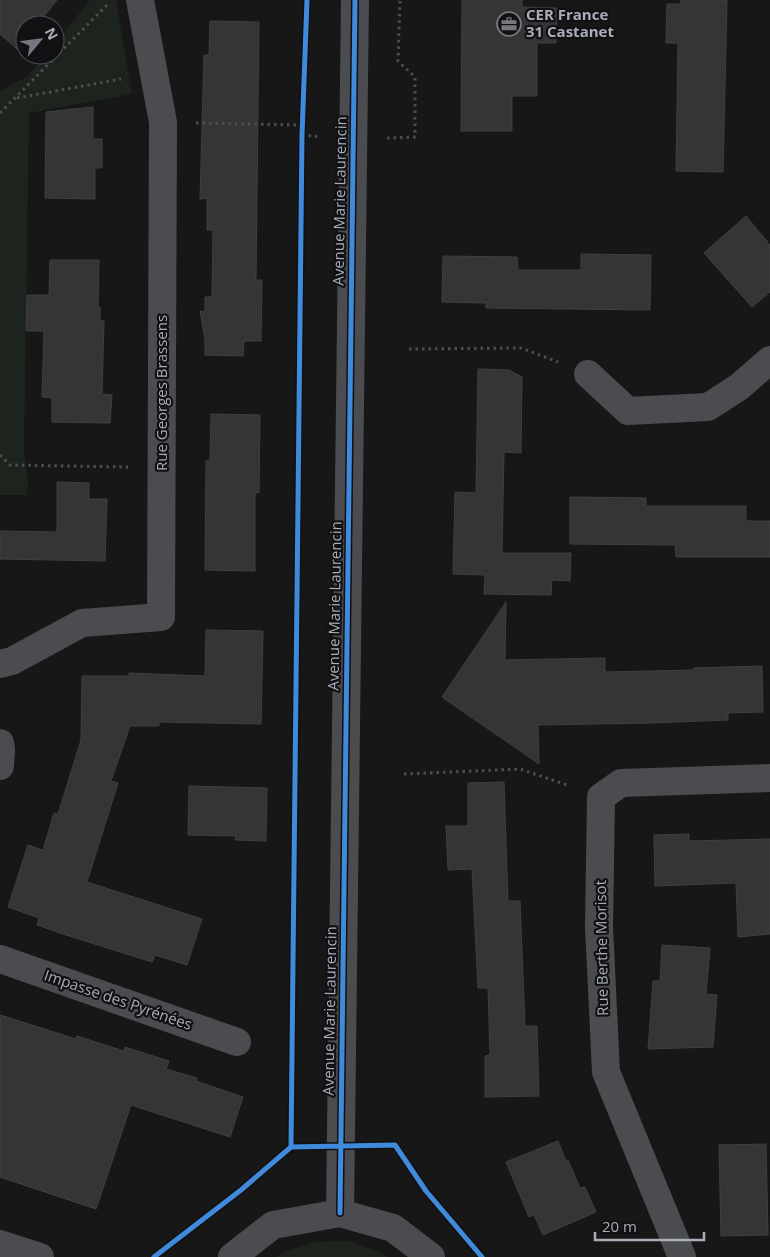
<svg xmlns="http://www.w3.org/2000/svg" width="770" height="1257" font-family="'Open Sans',sans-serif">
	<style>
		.green { fill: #1d241e }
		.building { fill: #353536; stroke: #3f4043 }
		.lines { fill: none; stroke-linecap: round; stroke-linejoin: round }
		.path { stroke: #4d4e52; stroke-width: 3; stroke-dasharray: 2.5 4; stroke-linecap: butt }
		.minor { stroke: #4b4c50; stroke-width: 28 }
		.cycleway-casing { stroke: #111113; stroke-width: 8 }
		.cycleway { stroke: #408adc; stroke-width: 5 }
		.labels { text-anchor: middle; stroke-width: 4.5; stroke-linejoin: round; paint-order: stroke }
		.poi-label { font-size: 15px; font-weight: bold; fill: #a8adb8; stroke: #111113; text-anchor: start }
		.street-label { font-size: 15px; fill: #a8adb8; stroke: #111113 }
	</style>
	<rect width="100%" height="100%" fill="#171717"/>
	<!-- green -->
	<path class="green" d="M 90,0 L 116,0 L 132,94 L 29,113 L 24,452 L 28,479 L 27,495 L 0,495 L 0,91 L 27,77 L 46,55 L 55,55 L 55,44 Z
		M 348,1241 L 381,1252 L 388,1257 L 276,1257 L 281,1253 L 314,1242 Z"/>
	<!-- building -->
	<path class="building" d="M 0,0 L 57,0 L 37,25 L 25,25 L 25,40 L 17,49 L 0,34 Z
		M 462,0 L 522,0 L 522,7 L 557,8 L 556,43 L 537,43 L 537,96 L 512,96 L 512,131 L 461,131 Z
		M 681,0 L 727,0 L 723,172 L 676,171 L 678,43 L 666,43 L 667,4 L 681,4 Z
		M 210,21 L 259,22 L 256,280 L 262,280 L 261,341 L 244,341 L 243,356 L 205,355 L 205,339 L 200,311 L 205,312 L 205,297 L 212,297 L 213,230 L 207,230 L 207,198 L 200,199 L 204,55 L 209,55 Z
		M 93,107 L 93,139 L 102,139 L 102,168 L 95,168 L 95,199 L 45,198 L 46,112 Z
		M 746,216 L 770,245 L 770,292 L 752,307 L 704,253 Z
		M 581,254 L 651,255 L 650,310 L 486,308 L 486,303 L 442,302 L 443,256 L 517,257 L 518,270 L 581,270 Z
		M 50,260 L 99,260 L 98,307 L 100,307 L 100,321 L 104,321 L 102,394 L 112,395 L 110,423 L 52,422 L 52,398 L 42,397 L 44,331 L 26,331 L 27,295 L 49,295 Z
		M 478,369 L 509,370 L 522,377 L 521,453 L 504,452 L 502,553 L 571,553 L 570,581 L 552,580 L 551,595 L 484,594 L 485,575 L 453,574 L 455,492 L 476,493 Z
		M 211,414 L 260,415 L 259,493 L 255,492 L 255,571 L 205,570 L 206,461 L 210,461 Z
		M 57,482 L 89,483 L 89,499 L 107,499 L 105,561 L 0,559 L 0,531 L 57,532 Z
		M 570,497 L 646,498 L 646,506 L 746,506 L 746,521 L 770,521 L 770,557 L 676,557 L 675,545 L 570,544 Z
		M 506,602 L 505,660 L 605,658 L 605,672 L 694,670 L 694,668 L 762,666 L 763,712 L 728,713 L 728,720 L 651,723 L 538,725 L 539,764 L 442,697 Z
		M 206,630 L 263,631 L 261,724 L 159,722 L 159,726 L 130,726 L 111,781 L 118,783 L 87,882 L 202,919 L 187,965 L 155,955 L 152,962 L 66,935 L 37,925 L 39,918 L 8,907 L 28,845 L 43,850 L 54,813 L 58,814 L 81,740 L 82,676 L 129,676 L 129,673 L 205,676 Z
		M 504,782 L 508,901 L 520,901 L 525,1026 L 537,1026 L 539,1096 L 485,1097 L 485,1056 L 490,1055 L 488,988 L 478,988 L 472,869 L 448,870 L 446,826 L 468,826 L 468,783 Z
		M 189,786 L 267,788 L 266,841 L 235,840 L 236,836 L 188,835 Z
		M 689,834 L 689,841 L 770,839 L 770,934 L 738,937 L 736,883 L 655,886 L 654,835 Z
		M 662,945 L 710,948 L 706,994 L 717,995 L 713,1047 L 648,1049 L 653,981 L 660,981 Z
		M 0,1015 L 76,1039 L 77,1036 L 124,1051 L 125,1047 L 169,1061 L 166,1069 L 197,1078 L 196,1081 L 243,1097 L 230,1137 L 131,1105 L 96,1209 L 0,1177 Z
		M 558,1141 L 566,1161 L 568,1160 L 580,1188 L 585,1187 L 596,1212 L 543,1235 L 534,1215 L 529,1217 L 506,1162 Z
		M 766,1144 L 768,1235 L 721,1236 L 719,1145 Z"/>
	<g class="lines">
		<!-- path -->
		<path class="path" d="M 17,98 L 121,79
			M 0,113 L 107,5
			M 196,123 L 302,125
			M 302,135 L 321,137
			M 387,138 L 415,137 L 415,77 L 398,61 L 400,0
			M 409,349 L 521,348 L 558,362
			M 0,455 L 10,465 L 128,467
			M 404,774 L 520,769 L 570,786"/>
		<!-- minor -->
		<path class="minor" d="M 588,374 L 628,411 L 708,407 L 739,387 L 770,360
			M 0,664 L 12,661 L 82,623 L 161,617 L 163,122 L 140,0
			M 0,743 L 1,749 L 0,766
			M 0,959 L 237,1042
			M 340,1213 L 355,0
			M 0,1244 L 40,1257
			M 232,1257 L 273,1225 L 340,1213 L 393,1228 L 431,1257
			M 682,1257 L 606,1072 L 599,927 L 601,797 L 621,783 L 770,778"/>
		<!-- cycleway casing -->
		<g class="cycleway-casing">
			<path id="cycleway" d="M 291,1147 L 302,135 L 307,0
				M 340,1213 L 355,0
				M 154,1257 L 241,1190 L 291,1147 L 395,1145 L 426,1191 L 482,1257"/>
		</g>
		<!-- cycleway -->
		<use href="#cycleway" class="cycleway"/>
	</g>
	<!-- icons -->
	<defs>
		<g id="office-ring" transform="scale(1.25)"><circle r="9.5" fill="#111113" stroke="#757880" stroke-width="1.5"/><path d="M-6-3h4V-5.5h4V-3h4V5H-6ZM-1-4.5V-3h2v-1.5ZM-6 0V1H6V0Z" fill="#757880"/></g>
	</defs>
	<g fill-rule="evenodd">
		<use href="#office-ring" x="509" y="24"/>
	</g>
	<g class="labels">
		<!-- poi labels -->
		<g class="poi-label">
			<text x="526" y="20">CER France<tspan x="526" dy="17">31 Castanet</tspan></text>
		</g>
		<!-- street labels -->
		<g class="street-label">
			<text transform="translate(340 201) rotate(-89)" y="5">Avenue Marie Laurencin</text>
			<text transform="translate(162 393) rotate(-90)" y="5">Rue Georges Brassens</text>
			<text transform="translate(335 606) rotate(-89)" y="5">Avenue Marie Laurencin</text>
			<text transform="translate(602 948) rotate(-91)" y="5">Rue Berthe Morisot</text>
			<text transform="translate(118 1000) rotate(19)" y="5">Impasse des Pyrénées</text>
			<text transform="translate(330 1011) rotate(-89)" y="5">Avenue Marie Laurencin</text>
		</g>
	</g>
	<!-- north arrow -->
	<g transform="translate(40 40) rotate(61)"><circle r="24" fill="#111113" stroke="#4d4f55"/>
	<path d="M0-4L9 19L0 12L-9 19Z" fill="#757880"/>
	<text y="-8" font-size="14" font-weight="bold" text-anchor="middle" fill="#a8adb8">N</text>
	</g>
	<!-- scale -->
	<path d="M595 1232v8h109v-8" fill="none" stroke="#a8adb8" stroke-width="2.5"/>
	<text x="602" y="1232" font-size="15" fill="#a8adb8" stroke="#111113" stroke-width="4" paint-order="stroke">20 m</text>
</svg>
